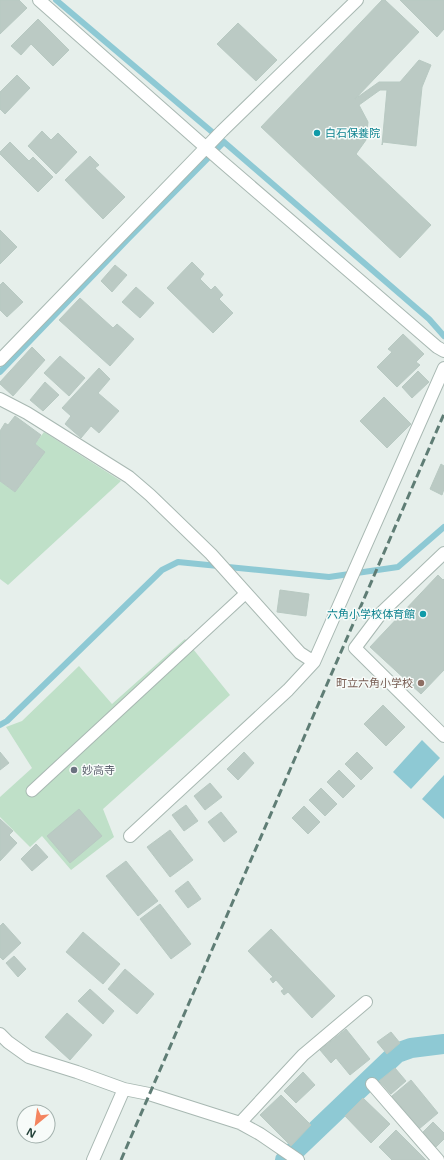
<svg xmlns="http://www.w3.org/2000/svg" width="444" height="1160" font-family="'Noto Sans','Noto Sans JP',sans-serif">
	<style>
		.green { fill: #bfe0c8 }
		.water { fill: #8ec9d4 }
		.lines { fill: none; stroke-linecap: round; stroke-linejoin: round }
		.stream { stroke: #8ec9d4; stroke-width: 6 }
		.canal { stroke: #8ec9d4; stroke-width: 20 }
		.building { fill: #bbcac4; stroke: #b8c9c2 }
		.service-casing { stroke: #a8b8b2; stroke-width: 13 }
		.minor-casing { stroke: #a8b8b2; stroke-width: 14 }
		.service { stroke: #fff; stroke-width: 11 }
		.minor { stroke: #fff; stroke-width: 12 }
		.rail { stroke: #5f7d75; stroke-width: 3; stroke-dasharray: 8 4; stroke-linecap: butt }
		.culture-dot { fill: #0f9aa8; stroke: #f7fbf9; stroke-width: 1.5 }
		.education-dot { fill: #8d6e63; stroke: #f7fbf9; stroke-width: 1.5 }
		.worship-dot { fill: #6b7280; stroke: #f7fbf9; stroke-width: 1.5 }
		.labels { text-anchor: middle; stroke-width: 3; stroke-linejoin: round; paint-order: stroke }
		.culture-label { font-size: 11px; fill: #0d838f; stroke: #f7fbf9; text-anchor: start }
		.education-label { font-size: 11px; fill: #785e54; stroke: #f7fbf9; text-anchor: end }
		.worship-label { font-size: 11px; fill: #5b616d; stroke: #f7fbf9; text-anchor: start }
	</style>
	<rect width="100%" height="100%" fill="#e6efeb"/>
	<!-- green -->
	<path class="green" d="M 44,432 L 121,481 L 8,585 L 0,579 L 0,481 L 15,492 L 44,452 L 35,444 Z
		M 185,639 L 230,695 L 103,809 L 114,837 L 71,870 L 42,836 L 30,847 L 0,817 L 0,797 L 32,768 L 6,727 L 22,721 L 79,666 L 112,704 Z"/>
	<!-- water -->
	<path class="water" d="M 422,740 L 440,758 L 411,789 L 393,772 Z
		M 444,775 L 444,819 L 422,799 Z"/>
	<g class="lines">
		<!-- stream -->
		<path class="stream" d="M 56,0 L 224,142 L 429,319 L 444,336
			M 0,372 L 128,239 L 224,142
			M 0,725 L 7,721 L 162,570 L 178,562 L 329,577 L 398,567 L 444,527"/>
		<!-- canal -->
		<path class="canal" d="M 285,1160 L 397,1053 L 411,1048 L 444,1044"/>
	</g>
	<!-- building -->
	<path class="building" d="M 0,0 L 19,0 L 27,8 L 0,34 Z
		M 382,0 L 385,0 L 419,32 L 355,99 L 379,82 L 400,82 L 419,60 L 431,65 L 422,87 L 416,146 L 383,142 L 382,145 L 387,90 L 380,90 L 359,105 L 368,122 L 366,140 L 356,154 L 431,225 L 400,258 L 261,127 Z
		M 400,0 L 444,0 L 444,29 L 437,37 Z
		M 38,19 L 69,50 L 53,66 L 31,44 L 21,55 L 11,46 Z
		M 238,23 L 277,60 L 256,81 L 217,44 Z
		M 17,75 L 30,88 L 5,114 L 0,109 L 0,92 Z
		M 42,131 L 51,140 L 58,133 L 77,152 L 56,174 L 28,146 Z
		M 10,142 L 29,161 L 33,157 L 53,177 L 38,192 L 0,154 L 0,152 Z
		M 90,156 L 99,165 L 95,168 L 125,197 L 103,219 L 65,180 Z
		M 0,230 L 17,247 L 0,264 Z
		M 192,262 L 204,274 L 200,279 L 211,290 L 215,286 L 223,295 L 219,299 L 233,313 L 213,333 L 167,288 Z
		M 115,265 L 127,275 L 112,292 L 101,281 Z
		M 3,282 L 23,302 L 7,317 L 0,310 L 0,285 Z
		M 136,287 L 154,303 L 140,318 L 122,302 Z
		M 80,298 L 113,328 L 117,324 L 134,339 L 110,366 L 59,320 Z
		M 403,334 L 424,354 L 416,362 L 420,365 L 397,387 L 377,367 L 392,352 L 388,349 Z
		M 32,347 L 45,360 L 13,396 L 0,384 L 0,382 Z
		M 60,356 L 85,378 L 69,396 L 44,373 Z
		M 99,368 L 110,379 L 98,393 L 119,411 L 99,433 L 91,426 L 81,438 L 65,424 L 71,416 L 62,408 Z
		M 418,371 L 429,382 L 412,398 L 402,387 Z
		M 45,382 L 59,395 L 43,411 L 30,400 Z
		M 384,397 L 411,424 L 387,448 L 360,421 Z
		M 15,416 L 41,435 L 35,444 L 45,452 L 15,492 L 0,481 L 0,431 L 5,423 L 8,425 Z
		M 441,464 L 444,466 L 444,489 L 442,495 L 430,489 Z
		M 438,575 L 443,580 L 444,579 L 444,670 L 421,694 L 370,647 Z
		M 280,590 L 309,594 L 306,616 L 277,612 Z
		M 383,705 L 405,727 L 386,746 L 364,724 Z
		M 0,752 L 9,763 L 0,770 Z
		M 244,752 L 254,763 L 238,780 L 227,769 Z
		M 357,752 L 373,768 L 361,780 L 345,764 Z
		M 339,770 L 355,786 L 343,798 L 327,782 Z
		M 210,783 L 222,797 L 205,810 L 194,796 Z
		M 321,788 L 337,804 L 325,816 L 309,800 Z
		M 186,805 L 198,821 L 184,831 L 172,815 Z
		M 304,806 L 320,822 L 308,834 L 292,818 Z
		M 79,809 L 102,836 L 70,863 L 47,836 Z
		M 221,812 L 237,832 L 224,842 L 208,822 Z
		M 0,819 L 13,831 L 9,835 L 17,843 L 0,861 Z
		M 170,830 L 193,860 L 170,877 L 147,847 Z
		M 36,844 L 48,857 L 32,871 L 21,859 Z
		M 126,861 L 158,901 L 138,916 L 106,876 Z
		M 188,881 L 201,899 L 188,908 L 175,891 Z
		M 160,904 L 191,944 L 171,959 L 140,919 Z
		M 3,923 L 21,943 L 3,960 L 0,957 L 0,926 Z
		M 271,929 L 335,996 L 312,1018 L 288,992 L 284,995 L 281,991 L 284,989 L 276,980 L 273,983 L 270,979 L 273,977 L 248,951 Z
		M 83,932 L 120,964 L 103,984 L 66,952 Z
		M 14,956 L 26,969 L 18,977 L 6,963 Z
		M 125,969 L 154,994 L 137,1014 L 108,989 Z
		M 90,989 L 114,1011 L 103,1024 L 78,1001 Z
		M 67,1013 L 92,1035 L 70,1060 L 45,1037 Z
		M 346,1029 L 370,1059 L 350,1075 L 336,1058 L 331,1063 L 320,1050 Z
		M 391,1032 L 400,1043 L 387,1054 L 377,1042 Z
		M 395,1068 L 406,1081 L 391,1094 L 379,1081 Z
		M 303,1072 L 315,1085 L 296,1103 L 284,1091 Z
		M 411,1080 L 438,1113 L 419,1129 L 392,1096 Z
		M 281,1095 L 311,1125 L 291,1146 L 260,1115 Z
		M 363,1098 L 390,1124 L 371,1143 L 345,1116 Z
		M 433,1122 L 444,1133 L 444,1139 L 436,1147 L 422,1133 Z
		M 396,1130 L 426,1160 L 392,1160 L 379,1147 Z"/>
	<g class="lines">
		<!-- service casing -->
		<g class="service-casing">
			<path id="service" d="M 32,791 L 246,593"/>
		</g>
		<!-- minor casing -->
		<g class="minor-casing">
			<path id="minor" d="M 39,0 L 220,160 L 437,347 L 444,351
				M 0,360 L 222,131 L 357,0
				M 0,399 L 27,413 L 129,477 L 150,495 L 211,554 L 300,653 L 314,662
				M 444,553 L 382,612 L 355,648 L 444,736
				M 130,836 L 288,690 L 314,662 L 444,368
				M 0,1034 L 8,1042 L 29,1057 L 77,1072 L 124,1089 L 149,1094 L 240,1123 L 260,1134 L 298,1160
				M 372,1084 L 438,1160
				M 240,1123 L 303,1055 L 366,1002
				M 93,1160 L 124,1089"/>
		</g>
		<!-- service -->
		<use href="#service" class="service"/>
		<!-- minor -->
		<use href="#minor" class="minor"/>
		<!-- rail -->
		<path class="rail" d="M 121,1160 L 444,414"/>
	</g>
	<!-- markers -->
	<g class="culture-dot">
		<circle cx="317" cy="133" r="4"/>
		<circle cx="423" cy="614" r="4"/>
	</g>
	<circle class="education-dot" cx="421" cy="683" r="4"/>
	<circle class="worship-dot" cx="74" cy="770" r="4"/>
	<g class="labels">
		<!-- culture labels -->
		<g class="culture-label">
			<text x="325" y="137">白石保養院</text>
			<text x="415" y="618" text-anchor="end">六角小学校体育館</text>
		</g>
		<!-- education labels -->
		<g class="education-label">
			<text x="413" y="687">町立六角小学校</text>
		</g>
		<!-- worship labels -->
		<g class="worship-label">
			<text x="82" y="774">妙高寺</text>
		</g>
	</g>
	<!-- north arrow -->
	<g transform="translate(36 1124) rotate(209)"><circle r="19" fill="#f7fbf9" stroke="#a3b1ad"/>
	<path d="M0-3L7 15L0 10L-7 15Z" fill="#f4845f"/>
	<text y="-6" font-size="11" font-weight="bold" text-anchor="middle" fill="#24423a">N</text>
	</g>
</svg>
